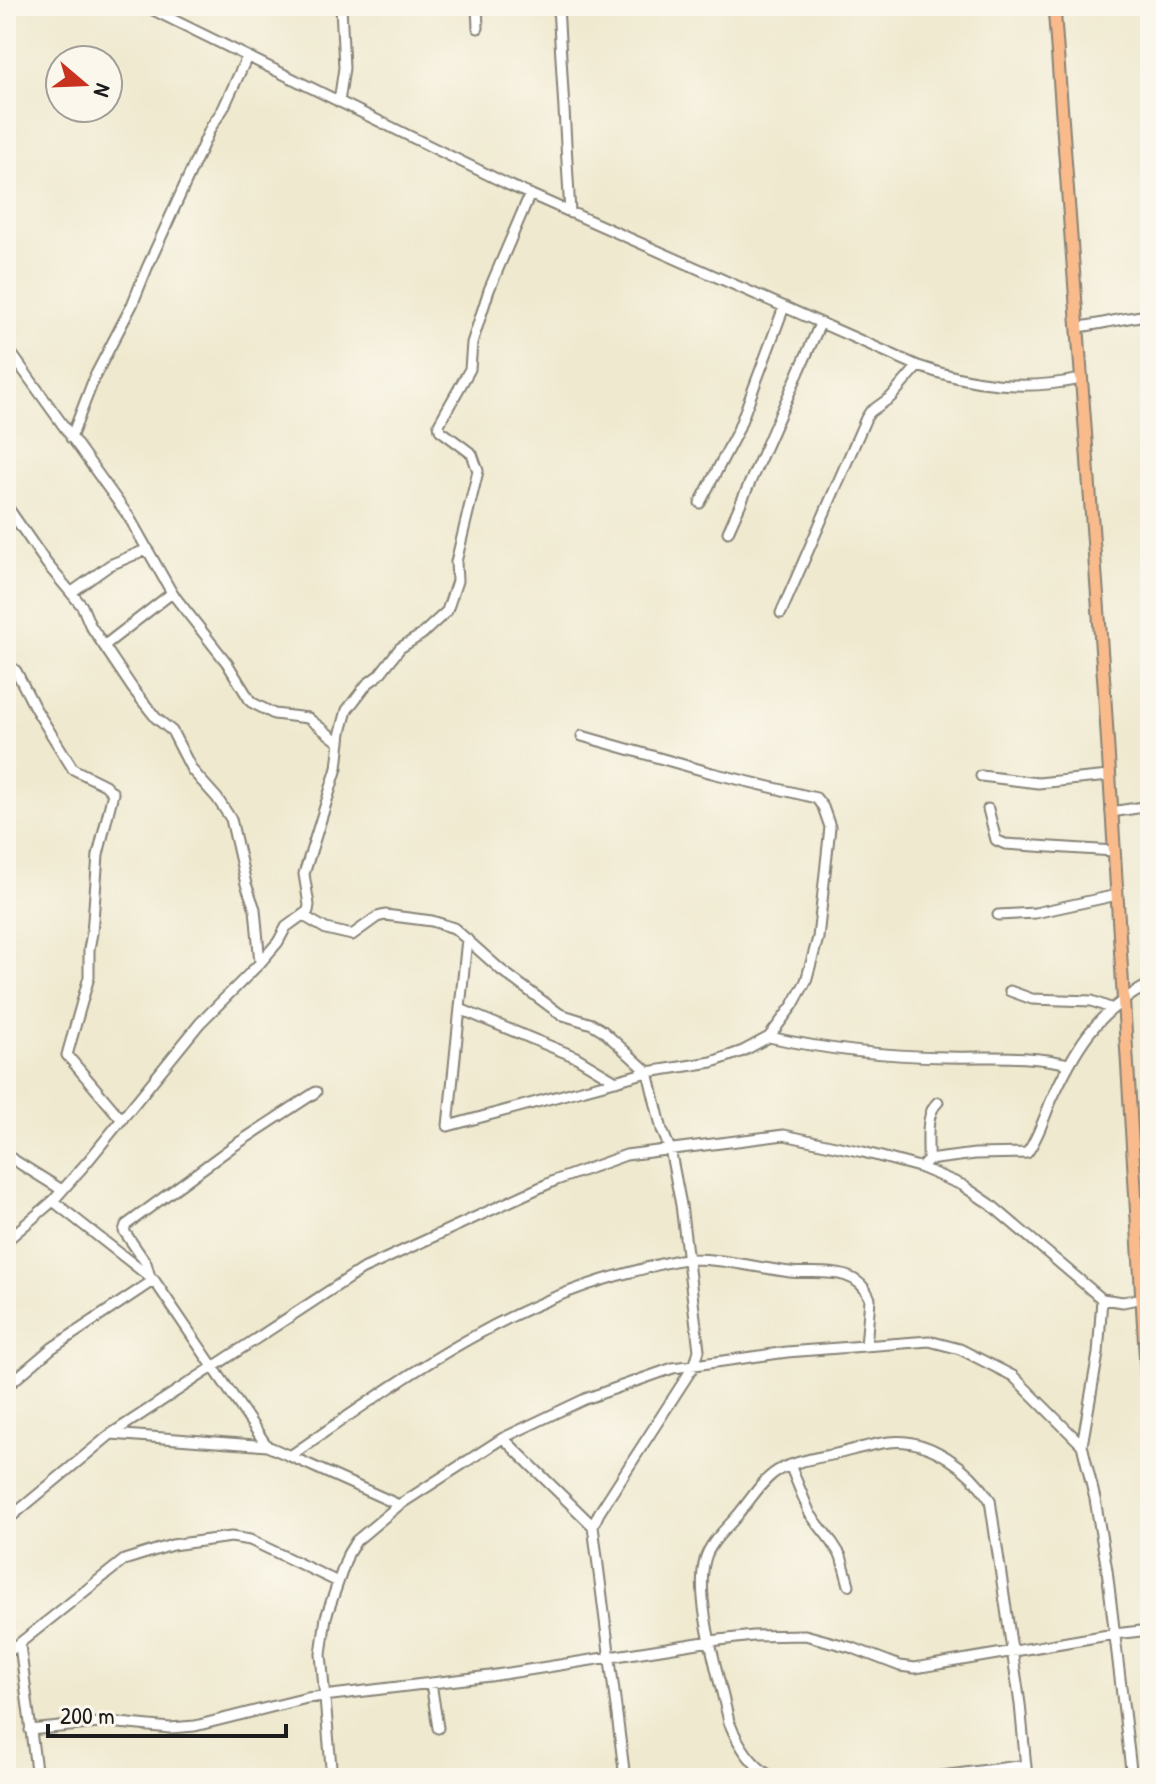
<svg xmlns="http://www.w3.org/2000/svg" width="1156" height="1784" font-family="'Patrick Hand',sans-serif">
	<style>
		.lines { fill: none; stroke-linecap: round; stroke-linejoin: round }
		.minor-casing { stroke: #868276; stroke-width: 13 }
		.major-casing { stroke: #868276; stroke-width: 15 }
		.minor { stroke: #fff; stroke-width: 9 }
		.major { stroke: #fabb8c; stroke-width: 11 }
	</style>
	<rect width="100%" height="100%" fill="#fbf7ec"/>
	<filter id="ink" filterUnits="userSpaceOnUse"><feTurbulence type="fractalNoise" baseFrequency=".0125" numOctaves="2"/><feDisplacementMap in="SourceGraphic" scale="16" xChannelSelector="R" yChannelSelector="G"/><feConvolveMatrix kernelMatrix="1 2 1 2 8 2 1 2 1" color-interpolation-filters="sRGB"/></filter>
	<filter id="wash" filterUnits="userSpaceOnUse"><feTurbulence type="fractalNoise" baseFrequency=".006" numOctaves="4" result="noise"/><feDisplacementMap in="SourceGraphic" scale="32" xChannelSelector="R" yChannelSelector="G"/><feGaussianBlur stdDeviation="1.8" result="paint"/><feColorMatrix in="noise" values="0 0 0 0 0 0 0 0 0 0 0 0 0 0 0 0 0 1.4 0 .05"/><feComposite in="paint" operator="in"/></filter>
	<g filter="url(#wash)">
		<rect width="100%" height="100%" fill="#efe9cf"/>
	</g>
	<g filter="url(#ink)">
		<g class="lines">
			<!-- minor casing -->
			<g class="minor-casing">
				<path id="minor" d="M 145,6 L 509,185 L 918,366 C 972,385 1024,391 1081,379
					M 477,6 L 478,28
					M 558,6 L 570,213
					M 339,102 L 344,68 L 341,6
					M 1079,327 C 1103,324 1126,317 1150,315
					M 6,346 L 129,517 L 172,593 L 227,663 L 251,702 L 274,714 L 308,718 L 340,743
					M 71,438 L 95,376 L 132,305 L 147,268 L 211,127 L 223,109 L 247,57
					M 700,503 L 738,430 L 784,307
					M 6,505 L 47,564 L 82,606 L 90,625 L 133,689 L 156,718 L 172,731 L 192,770 L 217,798 L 231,819 L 246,884 L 255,909 L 260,963
					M 728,532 L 820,324
					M 72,592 L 110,565 L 148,549
					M 781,613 L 866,418 L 870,412 L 891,397 L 918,366
					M 105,645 L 172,593
					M 6,662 L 16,671 L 35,708 L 73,769 L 105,785 L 113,793 L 98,855 L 92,933 L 89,949 L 89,977 L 67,1055 L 122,1120
					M 981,776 L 1038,783 L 1109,776
					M 988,809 L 996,840 L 1005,844 L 1114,851
					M 1111,812 L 1150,806
					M 302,915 L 326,929 L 352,935 L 377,917 L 385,915 L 432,921 L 454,928 L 501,970 L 560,1014 L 592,1024 L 602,1030 L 648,1072 L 662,1130 L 670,1149 L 681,1205 L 699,1350 L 695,1364 L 599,1513 L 593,1526 L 625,1778
					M 998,915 L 1035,913 L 1117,895
					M 467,939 L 448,1126 L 648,1072 L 712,1062 L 743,1051 L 769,1037 L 793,1005 L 806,981 L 818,938 L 830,827 L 823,807 L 816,798 L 712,773 L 582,736
					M 1010,991 L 1032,999 L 1092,1001 L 1110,1008
					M 460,1009 L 576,1057 L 616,1081
					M 769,1037 C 827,1050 888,1056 947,1057 C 989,1058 1028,1054 1069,1064
					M 6,1155 L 62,1190
					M 928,1160 C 929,1143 924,1114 938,1102
					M 921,1168 L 928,1160 L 975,1154 L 1027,1153 C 1038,1138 1044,1118 1051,1101 C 1076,1046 1096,1012 1150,984
					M 53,1201 L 151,1278
					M 6,1241 L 53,1201 L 88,1161 L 200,1023 L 260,963 L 278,942 L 286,927 L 308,911 L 309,905 L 304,874 L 337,768 L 341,732 L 347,710 L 367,684 L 379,675 L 400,648 L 421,635 L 447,611 L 457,581 L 456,562 L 478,471 L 472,454 L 440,430 L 439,424 L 470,369 L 472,343 L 489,290 L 530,194
					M 150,1277 L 146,1263 L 124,1231 L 126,1225 L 232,1147 L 316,1092
					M 6,1387 L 52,1348 L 154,1280 L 267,1446 L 290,1456
					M 111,1434 L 267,1446
					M 503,1438 L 593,1526
					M 1082,1445 L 1098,1354 L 1102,1299
					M 790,1465 L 810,1514 L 832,1542 L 841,1556 L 849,1585
					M 399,1505 L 290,1456 C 399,1381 504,1303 635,1271 C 651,1267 671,1260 688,1259 C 720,1258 758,1268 790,1272 C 816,1275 857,1264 870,1299 L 866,1346
					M 6,1521 L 111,1434 L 361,1270 L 554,1181 L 626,1155 L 784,1135 L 863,1152 L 919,1167 L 962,1185 L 990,1204 L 1102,1299 L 1123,1302 L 1143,1298
					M 20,1645 L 37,1778
					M 6,1654 L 124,1560 L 172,1545 L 231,1537 L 250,1540 L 338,1582
					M 431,1683 L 438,1728
					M 30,1730 L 109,1722 L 170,1728 L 195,1726 L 307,1698 L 490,1676 L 711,1641 L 753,1636 L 805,1635 L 853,1648 L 900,1666 L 915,1668 L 1114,1634 L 1150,1630
					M 332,1778 L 321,1654 L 326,1617 L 348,1554 L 356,1541 L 399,1505 L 503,1438 L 585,1399 L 673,1368 L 787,1352 L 929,1341 L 960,1349 L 1013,1376 L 1082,1445 L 1095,1499 L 1107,1570 L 1132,1778
					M 774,1778 C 752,1767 738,1744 729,1722 C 720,1679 694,1600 705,1560 C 709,1543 726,1529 737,1516 C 749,1502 762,1480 777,1471 C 795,1461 817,1458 836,1454 C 853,1450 872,1444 889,1442 C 929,1437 970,1469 990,1500 L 1020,1704 L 1027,1778
					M 926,1778 L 1026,1765"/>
			</g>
			<!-- major casing -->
			<g class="major-casing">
				<path id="major" d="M 1054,6 L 1104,684 L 1150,1430"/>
			</g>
			<!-- minor -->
			<use href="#minor" class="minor"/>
			<!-- major -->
			<use href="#major" class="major"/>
		</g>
	</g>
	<!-- margin -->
	<rect width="1156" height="1784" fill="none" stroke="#fbf7ec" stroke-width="32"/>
	<!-- north arrow -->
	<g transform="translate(84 84) rotate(109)"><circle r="38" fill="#fbf7ec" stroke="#a29f99" stroke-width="2"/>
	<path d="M0-6L14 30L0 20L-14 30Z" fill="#c8321e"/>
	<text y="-12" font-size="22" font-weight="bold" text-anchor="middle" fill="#1c1c1c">N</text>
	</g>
	<!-- scale -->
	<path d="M48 1724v12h238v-12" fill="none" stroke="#1c1c1c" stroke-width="4"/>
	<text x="60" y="1724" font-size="24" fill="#1c1c1c" stroke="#fbf7ec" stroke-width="6" paint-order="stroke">200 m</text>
</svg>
